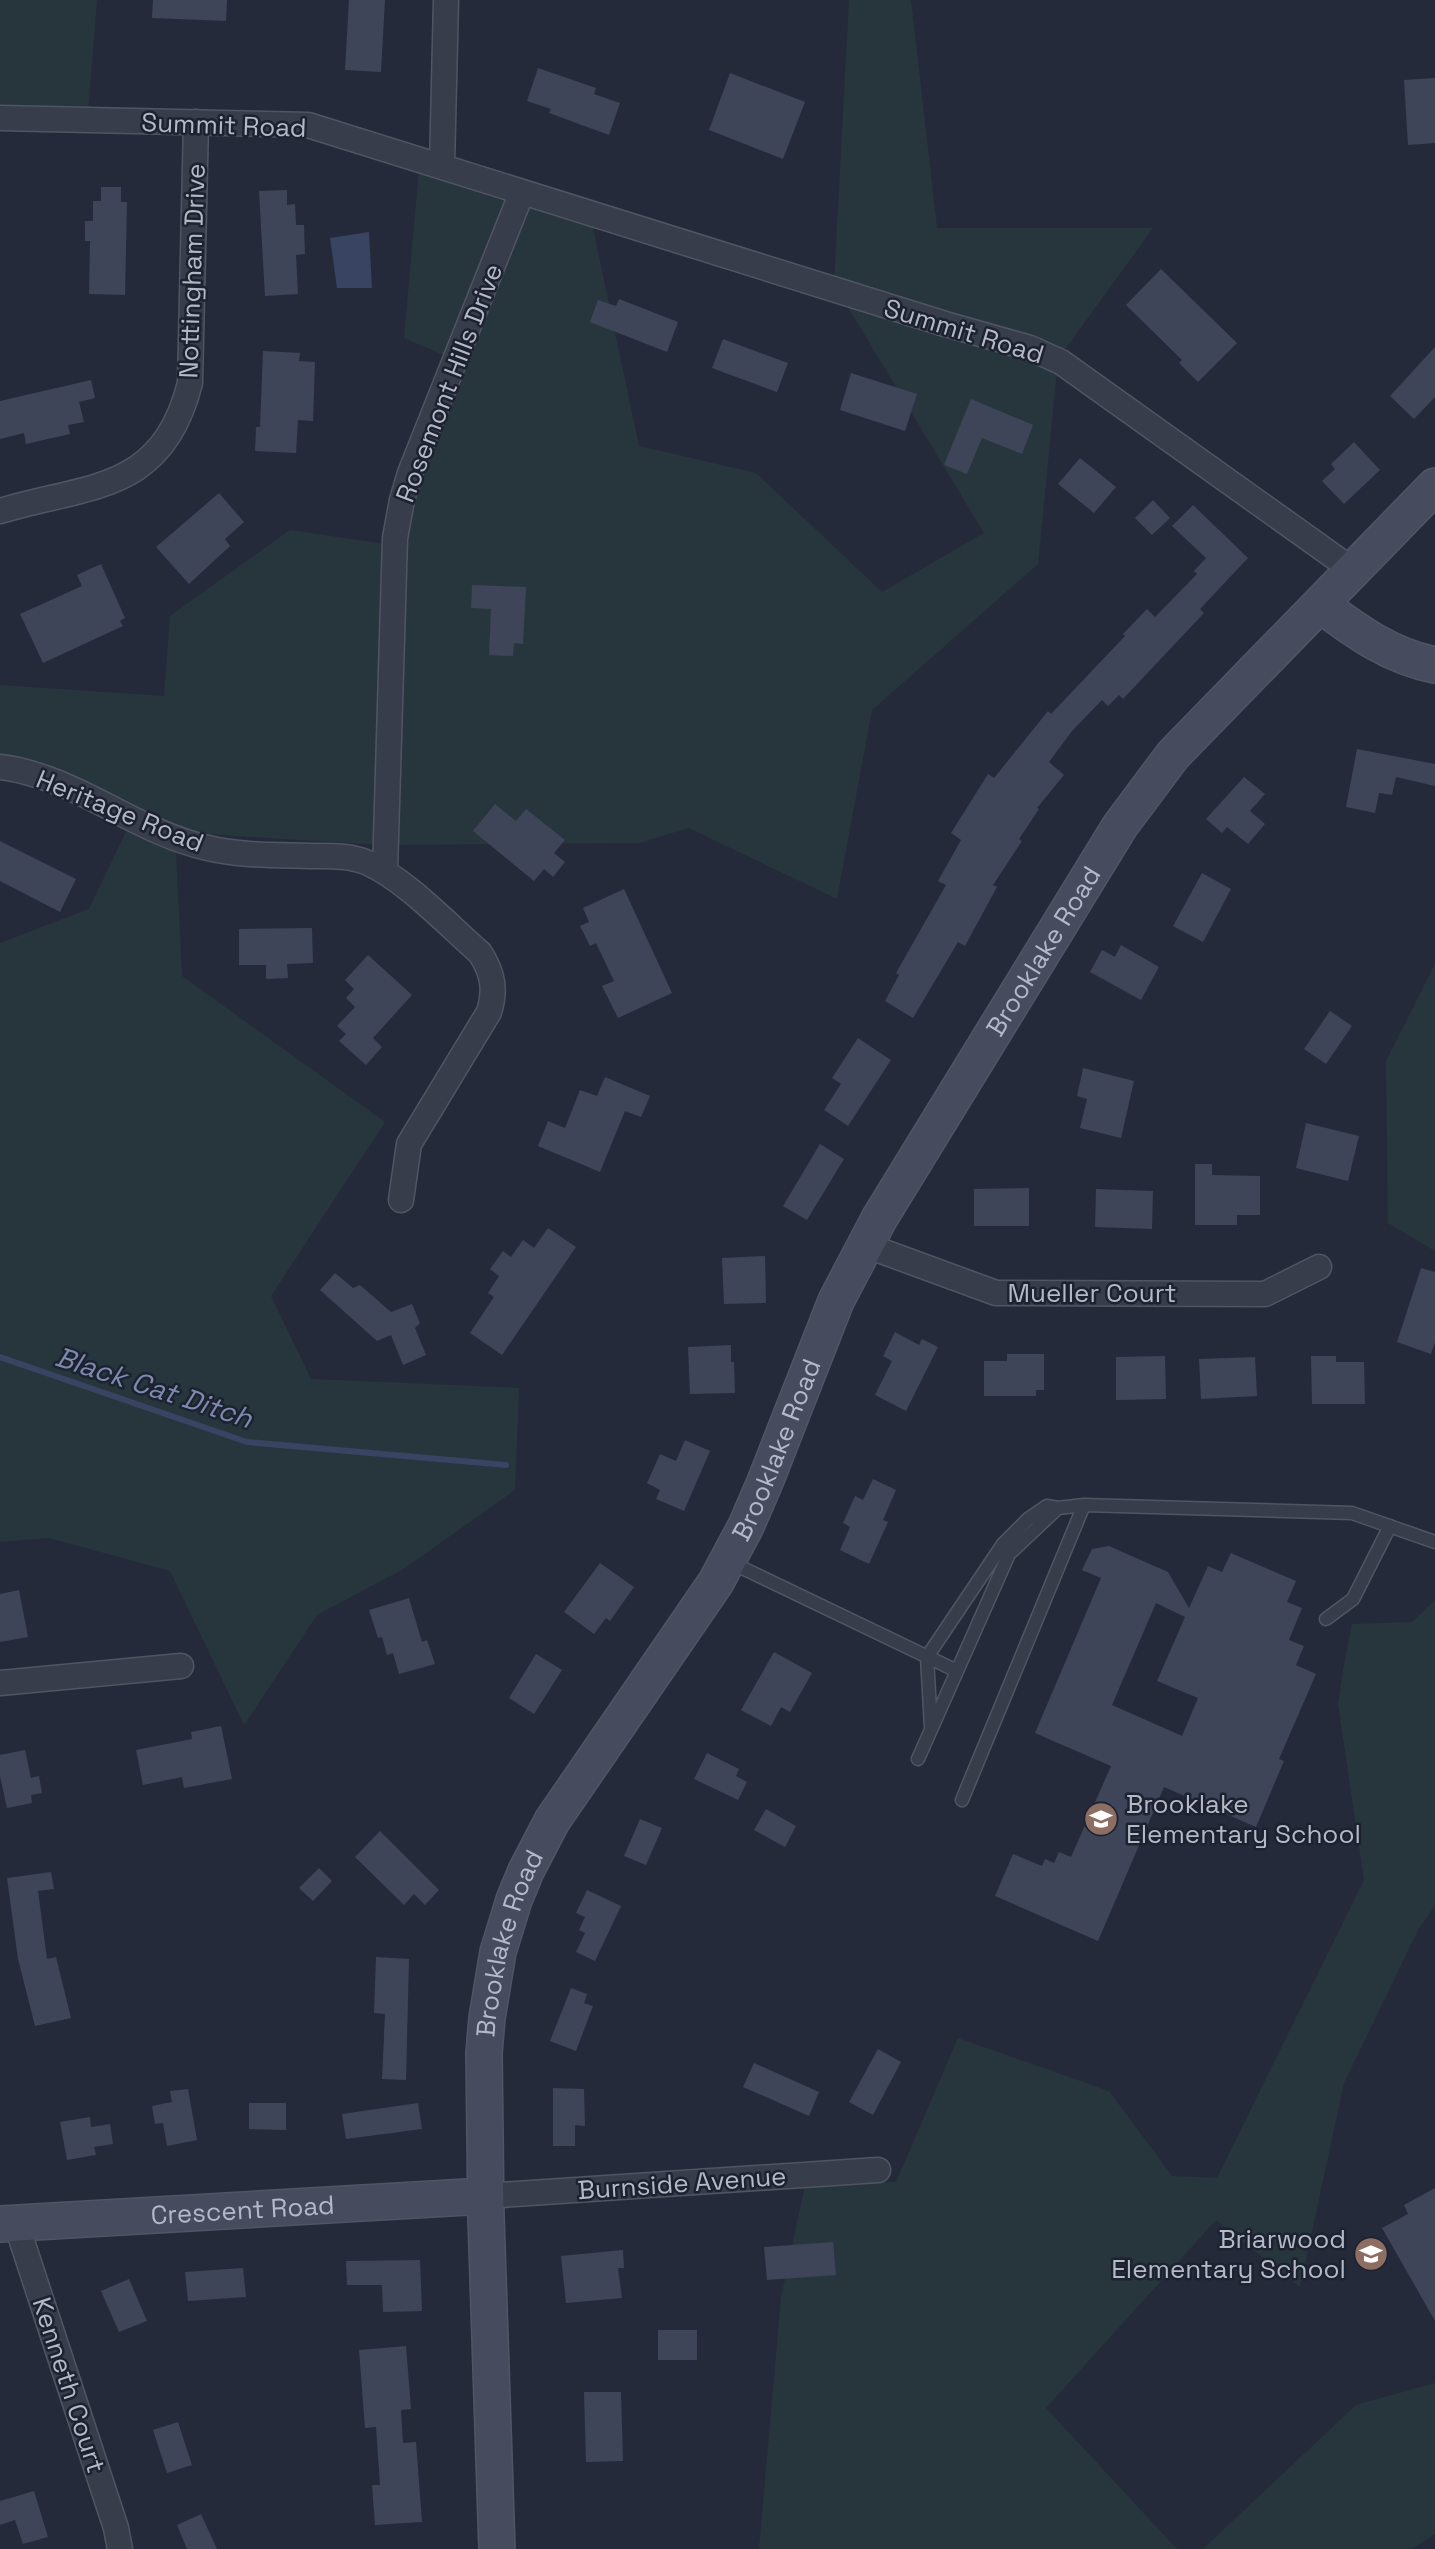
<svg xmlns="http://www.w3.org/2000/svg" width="1435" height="2549" font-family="'Space Grotesk',sans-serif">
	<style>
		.green { fill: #27363c }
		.water { fill: #394362 }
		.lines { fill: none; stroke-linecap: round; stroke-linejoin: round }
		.stream { stroke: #394362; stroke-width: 6 }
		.building { fill: #3e4559; fill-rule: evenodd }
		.lane-casing { stroke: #505564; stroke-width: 15 }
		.street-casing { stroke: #505564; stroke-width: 27 }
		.secondary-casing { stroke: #505564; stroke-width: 38 }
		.lane { stroke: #383d4c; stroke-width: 12 }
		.street { stroke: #383d4c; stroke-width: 24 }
		.secondary { stroke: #474b5e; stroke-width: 35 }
		.labels { text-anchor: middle; stroke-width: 5; stroke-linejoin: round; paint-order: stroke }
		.street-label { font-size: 26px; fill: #b4b8c7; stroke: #1d2231 }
		.poi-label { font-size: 26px; fill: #b4b8c7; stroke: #1d2231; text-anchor: start }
		.water-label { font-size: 28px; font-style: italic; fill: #7d89ad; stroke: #1d2231 }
	</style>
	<rect width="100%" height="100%" fill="#252a3b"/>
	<!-- green -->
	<path class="green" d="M 0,0 L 97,0 L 88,113 L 0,127 Z
		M 849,0 L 911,0 L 937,228 L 1153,228 L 1058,359 L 1038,564 L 872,710 L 837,899 L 689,828 L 639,843 L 380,845 L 175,832 L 182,976 L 385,1122 L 271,1296 L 311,1379 L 519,1388 L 515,1490 L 405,1568 L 317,1615 L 244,1725 L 170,1571 L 49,1538 L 0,1542 L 0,943 L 89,909 L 133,817 L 0,766 L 0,685 L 164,696 L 170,616 L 290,530 L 392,545 L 455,360 L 404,338 L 420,159 L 589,209 L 639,446 L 756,473 L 882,592 L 984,533 L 834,284 Z
		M 1435,964 L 1435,1251 L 1388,1223 L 1386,1061 Z
		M 1435,1600 L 1435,1906 L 1419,1928 L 1344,2083 L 1300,2287 L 1216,2220 L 1046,2408 L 1177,2549 L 759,2549 L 781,2298 L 806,2180 L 896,2182 L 958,2038 L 1109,2091 L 1172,2176 L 1217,2178 L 1364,1880 L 1338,1704 L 1344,1664 L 1352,1624 L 1412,1622 Z
		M 1435,2383 L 1435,2534 L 1412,2549 L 1203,2549 L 1356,2405 Z"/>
	<!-- water -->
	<path class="water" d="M 369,232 L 372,288 L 337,288 L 330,238 Z"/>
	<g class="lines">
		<!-- stream -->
		<path class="stream" d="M 0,1357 L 247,1442 L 506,1465"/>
	</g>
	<!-- building -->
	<path class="building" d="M 153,0 L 227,0 L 226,21 L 152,18 Z
		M 349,0 L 385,0 L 381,72 L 345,70 Z
		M 538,68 L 596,88 L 594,94 L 620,103 L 609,135 L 549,113 L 551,109 L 527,101 Z
		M 730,73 L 805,102 L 783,159 L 709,130 Z
		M 1435,78 L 1435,143 L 1408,145 L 1404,80 Z
		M 101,187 L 121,187 L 121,202 L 127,202 L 125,295 L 89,294 L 90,241 L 85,241 L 85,221 L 93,221 L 93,201 L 101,201 Z
		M 287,190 L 287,205 L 295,204 L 296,225 L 304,225 L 305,254 L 296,255 L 298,294 L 265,296 L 259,191 Z
		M 1161,269 L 1237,343 L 1198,382 L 1179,363 L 1182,360 L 1126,305 Z
		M 619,299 L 678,322 L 667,352 L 590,322 L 598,300 L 616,306 Z
		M 723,339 L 788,363 L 777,392 L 712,368 Z
		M 1435,347 L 1435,397 L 1414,419 L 1390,396 Z
		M 263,351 L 300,353 L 299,361 L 315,362 L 313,421 L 298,420 L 296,453 L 255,451 L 256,427 L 260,427 Z
		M 851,373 L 917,394 L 905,431 L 840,410 Z
		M 91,380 L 95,398 L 79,402 L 84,422 L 68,425 L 70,434 L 26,444 L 24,433 L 0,439 L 0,401 Z
		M 971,399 L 1033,425 L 1022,454 L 982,438 L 967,474 L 944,465 Z
		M 1354,442 L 1380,470 L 1344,504 L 1322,481 L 1335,469 L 1331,464 Z
		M 1080,458 L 1116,487 L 1094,513 L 1058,484 Z
		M 219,493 L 244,522 L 225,539 L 230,546 L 189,584 L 156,547 Z
		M 1153,500 L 1170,518 L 1152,535 L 1135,518 Z
		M 1193,505 L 1248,558 L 1200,609 L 1204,613 L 1123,699 L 1119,695 L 1108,706 L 1102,700 L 1072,731 L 1049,762 L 1064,775 L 1037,808 L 1039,809 L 1019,839 L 1022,841 L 993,885 L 997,887 L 965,946 L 958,942 L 913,1018 L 885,1001 L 899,975 L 896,973 L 946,885 L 938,881 L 961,840 L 951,833 L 988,774 L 994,778 L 1048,711 L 1051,714 L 1125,636 L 1123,634 L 1147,609 L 1155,617 L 1197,574 L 1194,571 L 1206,558 L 1172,526 Z
		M 101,564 L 125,618 L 120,621 L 123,626 L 43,663 L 20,614 L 82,586 L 77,575 Z
		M 472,585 L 526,587 L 523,644 L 514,643 L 513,656 L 489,655 L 491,609 L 471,608 Z
		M 1357,749 L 1435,764 L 1435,786 L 1396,777 L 1392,795 L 1379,793 L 1375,813 L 1346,807 Z
		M 1244,777 L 1265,794 L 1250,811 L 1265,824 L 1248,844 L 1227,827 L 1222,833 L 1206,819 Z
		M 495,804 L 516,821 L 526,809 L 565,840 L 554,853 L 565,862 L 553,877 L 544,869 L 534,881 L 473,831 Z
		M 0,841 L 76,879 L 60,912 L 0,881 Z
		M 1202,873 L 1231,889 L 1203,942 L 1173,926 Z
		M 624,889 L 672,993 L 618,1018 L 602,986 L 614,981 L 596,943 L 590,946 L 580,926 L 589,922 L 583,908 Z
		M 312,928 L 313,963 L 287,964 L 288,978 L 266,979 L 266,965 L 239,965 L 239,929 Z
		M 1121,945 L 1159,967 L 1141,1000 L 1090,972 L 1102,950 L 1115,957 Z
		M 368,955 L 412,995 L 373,1038 L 382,1047 L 366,1065 L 339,1041 L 346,1034 L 337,1026 L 355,1007 L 346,998 L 354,989 L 345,980 Z
		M 1330,1011 L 1352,1026 L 1326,1064 L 1304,1049 Z
		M 858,1038 L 891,1060 L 848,1126 L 824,1110 L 841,1084 L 832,1078 Z
		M 1083,1068 L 1134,1081 L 1121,1138 L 1080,1128 L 1087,1099 L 1077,1096 Z
		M 605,1077 L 650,1096 L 641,1117 L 625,1111 L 600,1172 L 538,1146 L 548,1121 L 565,1128 L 580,1090 L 597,1096 Z
		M 1306,1123 L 1359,1136 L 1348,1181 L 1296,1168 Z
		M 820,1144 L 844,1159 L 807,1220 L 783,1206 Z
		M 1195,1164 L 1212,1164 L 1212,1175 L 1260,1176 L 1260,1215 L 1237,1215 L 1237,1225 L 1195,1225 Z
		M 1029,1188 L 1029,1226 L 974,1226 L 974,1189 Z
		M 1096,1189 L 1153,1191 L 1152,1229 L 1095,1227 Z
		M 548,1228 L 576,1247 L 502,1355 L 470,1333 L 494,1297 L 488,1293 L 499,1276 L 490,1269 L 503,1251 L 511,1257 L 523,1240 L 534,1248 Z
		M 765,1256 L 766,1303 L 724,1304 L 722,1258 Z
		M 1421,1268 L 1435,1272 L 1435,1342 L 1431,1354 L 1397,1342 Z
		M 335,1273 L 353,1288 L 360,1285 L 391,1312 L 412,1304 L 420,1323 L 415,1328 L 426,1355 L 403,1365 L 391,1335 L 377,1341 L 320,1290 Z
		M 895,1332 L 919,1345 L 922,1339 L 938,1347 L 906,1411 L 875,1395 L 892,1361 L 883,1356 Z
		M 731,1345 L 731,1362 L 734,1362 L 735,1393 L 690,1394 L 688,1347 Z
		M 1007,1354 L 1044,1354 L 1044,1390 L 1036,1390 L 1036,1396 L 984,1396 L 984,1361 L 1007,1361 Z
		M 1165,1356 L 1166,1399 L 1116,1400 L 1116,1357 Z
		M 1311,1356 L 1336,1356 L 1336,1362 L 1364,1362 L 1365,1404 L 1312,1404 Z
		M 1255,1357 L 1257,1396 L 1201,1399 L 1199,1359 Z
		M 685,1440 L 710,1451 L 684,1511 L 656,1499 L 660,1490 L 647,1483 L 660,1454 L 676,1461 Z
		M 873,1479 L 896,1490 L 883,1520 L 888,1522 L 869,1564 L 840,1550 L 850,1527 L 843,1523 L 855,1496 L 863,1500 Z
		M 1109,1546 L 1168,1572 L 1189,1608 L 1208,1566 L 1222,1572 L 1231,1553 L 1296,1581 L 1287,1602 L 1302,1608 L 1289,1640 L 1304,1646 L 1296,1665 L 1316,1674 L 1279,1759 L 1284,1761 L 1256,1827 L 1164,1787 L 1098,1941 L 995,1896 L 1013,1854 L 1042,1866 L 1045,1859 L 1054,1863 L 1059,1852 L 1071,1857 L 1111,1766 L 1035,1733 L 1101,1578 L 1082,1570 L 1092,1549 ZM 1156,1603 L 1185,1617 L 1157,1681 L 1198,1698 L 1182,1736 L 1112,1705 Z
		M 600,1563 L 634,1587 L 610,1621 L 606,1618 L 594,1634 L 564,1612 Z
		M 19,1590 L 28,1637 L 0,1642 L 0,1594 Z
		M 409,1598 L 422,1642 L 427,1640 L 435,1664 L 399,1674 L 393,1653 L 387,1655 L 382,1637 L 378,1638 L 369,1610 Z
		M 774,1652 L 812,1673 L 790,1712 L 781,1707 L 771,1726 L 741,1710 Z
		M 536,1654 L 562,1670 L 534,1714 L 509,1698 Z
		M 221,1726 L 232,1779 L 184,1788 L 182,1777 L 143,1785 L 136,1750 L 192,1739 L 191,1732 Z
		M 25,1750 L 31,1778 L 39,1776 L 42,1793 L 31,1795 L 32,1803 L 7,1808 L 0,1776 L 0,1755 Z
		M 707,1753 L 739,1769 L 736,1776 L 747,1782 L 738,1800 L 694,1779 Z
		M 766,1809 L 796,1826 L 785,1847 L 754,1830 Z
		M 640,1819 L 662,1828 L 646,1865 L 624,1856 Z
		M 380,1831 L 439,1890 L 425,1905 L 414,1894 L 404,1905 L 355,1857 Z
		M 319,1868 L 332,1881 L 313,1901 L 299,1888 Z
		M 51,1872 L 54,1889 L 38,1891 L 47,1959 L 56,1957 L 71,2018 L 35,2026 L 18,1959 L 7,1878 Z
		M 587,1890 L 621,1906 L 595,1961 L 576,1952 L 585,1933 L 579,1930 L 585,1917 L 576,1913 Z
		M 376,1957 L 409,1959 L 406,2080 L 382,2079 L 385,2014 L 374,2013 Z
		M 571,1988 L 587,1994 L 584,2003 L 593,2006 L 576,2051 L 550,2041 Z
		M 878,2049 L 901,2062 L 873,2115 L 849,2102 Z
		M 754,2063 L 819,2092 L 809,2116 L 743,2087 Z
		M 553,2088 L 584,2089 L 585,2126 L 575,2125 L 575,2146 L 553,2146 Z
		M 188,2089 L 197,2140 L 167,2146 L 163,2123 L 155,2124 L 152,2106 L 172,2102 L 170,2091 Z
		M 249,2103 L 286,2103 L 286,2130 L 249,2129 Z
		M 418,2103 L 422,2129 L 346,2139 L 342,2114 Z
		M 90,2117 L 91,2127 L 110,2124 L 113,2144 L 94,2147 L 96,2155 L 67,2160 L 60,2122 Z
		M 1435,2188 L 1435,2321 L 1382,2228 L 1408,2214 L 1404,2205 Z
		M 833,2242 L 836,2275 L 767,2280 L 764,2247 Z
		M 623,2250 L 624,2268 L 618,2268 L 622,2298 L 566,2303 L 561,2256 Z
		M 420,2260 L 422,2311 L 383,2312 L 382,2285 L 347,2285 L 346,2261 Z
		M 243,2268 L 246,2297 L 188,2301 L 185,2272 Z
		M 129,2279 L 147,2321 L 119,2332 L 101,2291 Z
		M 658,2330 L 697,2330 L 697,2360 L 658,2360 Z
		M 406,2346 L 411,2409 L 401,2410 L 403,2443 L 416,2442 L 422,2522 L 375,2525 L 372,2485 L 380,2485 L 376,2427 L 365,2428 L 359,2350 Z
		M 584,2392 L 621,2392 L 623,2461 L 586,2462 Z
		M 178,2422 L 192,2465 L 167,2473 L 153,2430 Z
		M 34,2491 L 48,2537 L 23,2544 L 15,2520 L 0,2525 L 0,2501 Z
		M 201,2514 L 217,2549 L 187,2549 L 177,2525 Z"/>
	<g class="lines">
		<!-- lane casing -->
		<g class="lane-casing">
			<path id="lane" d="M 730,1562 L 957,1671
				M 1326,1619 L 1353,1599 L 1390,1526
				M 931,1728 L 927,1657 L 1003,1544 L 1028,1519 L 1047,1506 L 1058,1508 L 1084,1505 L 1352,1513 L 1435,1542
				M 918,1759 L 1009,1554 L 1058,1508
				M 962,1800 L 1084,1505"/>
		</g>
		<!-- street casing -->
		<g class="street-casing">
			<path id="street" d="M 0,118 L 308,125 L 945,324 L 1030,348 L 1061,362 L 1354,571
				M 442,166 L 446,0
				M 0,511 C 90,484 162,493 190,383 L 196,122
				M 0,767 C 75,776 135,832 208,848 C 242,856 276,855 310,856 C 329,856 350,855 368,863 C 406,880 448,925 480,953 C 493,973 496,990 489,1012 L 409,1144 L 401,1200
				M 385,871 L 395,538 L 402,500 L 410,473 L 522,192
				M 865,1245 L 996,1293 L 1265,1294 L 1319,1267
				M 0,1683 L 181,1666
				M 485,2196 L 878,2170
				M 16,2223 L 116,2528 L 120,2549"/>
		</g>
		<!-- secondary casing -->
		<g class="secondary-casing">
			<g id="secondary">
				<path d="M 1321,605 C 1357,632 1390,656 1435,665"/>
				<path id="s1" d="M 0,2224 L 485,2196"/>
				<path id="s2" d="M 497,2549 L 486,2217 L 484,2053 L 487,2018 L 498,1952 L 514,1900 L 526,1871 L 552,1821 L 716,1582 L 746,1526 L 765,1482 L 836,1301 L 879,1219 L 1120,826 L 1173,755 L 1435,486"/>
			</g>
		</g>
		<!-- lane -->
		<use href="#lane" class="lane"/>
		<!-- street -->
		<use href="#street" class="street"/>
		<!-- secondary -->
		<use href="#secondary" class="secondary"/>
	</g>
	<!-- icons -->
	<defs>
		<g id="school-disc" transform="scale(1.75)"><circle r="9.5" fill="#8d6e63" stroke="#1d2231"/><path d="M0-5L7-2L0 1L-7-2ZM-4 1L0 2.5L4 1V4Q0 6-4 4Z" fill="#fff"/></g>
	</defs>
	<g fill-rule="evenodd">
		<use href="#school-disc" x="1101" y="1819"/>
		<use href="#school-disc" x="1371" y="2254"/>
	</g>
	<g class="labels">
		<!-- street labels -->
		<g class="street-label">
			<text transform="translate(224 125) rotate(2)" y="9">Summit Road</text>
			<text transform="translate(192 271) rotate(-88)" y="9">Nottingham Drive</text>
			<text transform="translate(964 331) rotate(17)" y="9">Summit Road</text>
			<text transform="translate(449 383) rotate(-69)" y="9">Rosemont Hills Drive</text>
			<text transform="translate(120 811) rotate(22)" y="9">Heritage Road</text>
			<text dy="9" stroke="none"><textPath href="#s2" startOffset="1743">Brooklake Road</textPath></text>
			<text x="1092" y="1302">Mueller Court</text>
			<text dy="9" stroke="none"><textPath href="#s2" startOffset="1176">Brooklake Road</textPath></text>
			<text dy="9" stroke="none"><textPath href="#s2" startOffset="609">Brooklake Road</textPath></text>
			<text transform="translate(682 2183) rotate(-4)" y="9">Burnside Avenue</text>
			<text dy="9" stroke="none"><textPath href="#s1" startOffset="243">Crescent Road</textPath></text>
			<text transform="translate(69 2385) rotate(72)" y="9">Kenneth Court</text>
		</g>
		<!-- poi labels -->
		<g class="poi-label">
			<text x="1126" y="1813">Brooklake<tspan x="1126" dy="30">Elementary School</tspan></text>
			<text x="1346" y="2248" text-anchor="end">Briarwood<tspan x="1346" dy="30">Elementary School</tspan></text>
		</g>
		<!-- water labels -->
		<g class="water-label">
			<text transform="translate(154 1387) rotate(18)" y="10">Black Cat Ditch</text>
		</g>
	</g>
</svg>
